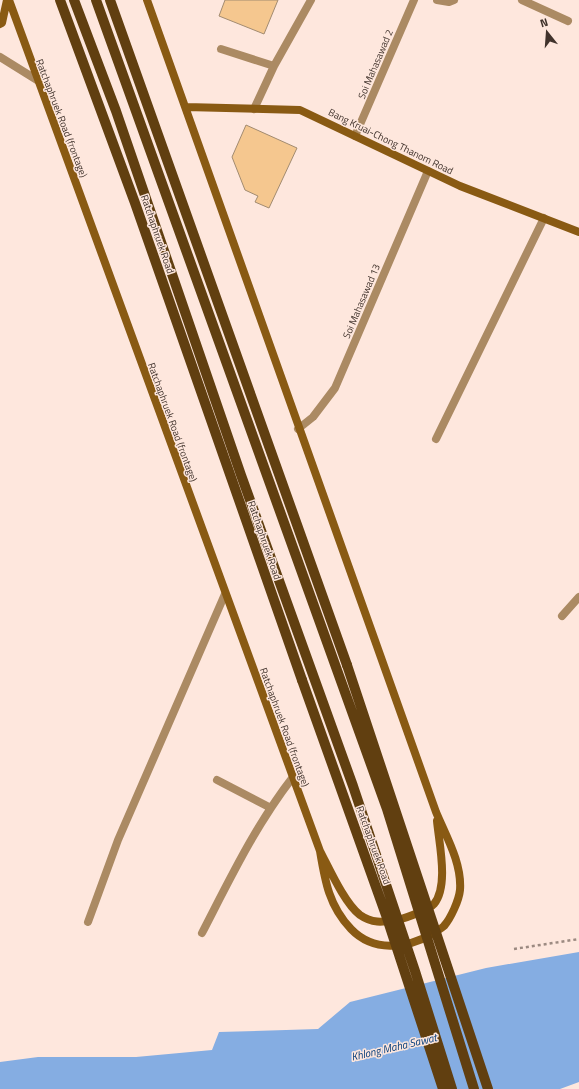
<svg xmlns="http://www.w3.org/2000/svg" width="579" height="1089" font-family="'Titillium Web',sans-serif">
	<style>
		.water { fill: #85ade2 }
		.building { fill: #f5c78f; stroke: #a28b70 }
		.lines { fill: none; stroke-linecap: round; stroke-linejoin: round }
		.path { stroke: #9c8a81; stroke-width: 2.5; stroke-dasharray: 3 3; stroke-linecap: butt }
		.lane { stroke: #ab8a63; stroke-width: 8 }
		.street { stroke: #ab8a63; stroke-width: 8 }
		.secondary { stroke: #895a13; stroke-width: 8 }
		.primary { stroke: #613f10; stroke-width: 10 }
		.primary-bridge { stroke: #613f10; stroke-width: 10 }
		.labels { text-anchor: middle; stroke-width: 3; stroke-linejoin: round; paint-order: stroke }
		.street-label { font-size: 10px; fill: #41332c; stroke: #fee7dd }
		.water-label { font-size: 11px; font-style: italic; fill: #053d7b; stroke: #fee7dd }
	</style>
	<rect width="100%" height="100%" fill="#fee7dd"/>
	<!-- water -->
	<path class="water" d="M 579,952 L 579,1082 L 560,1089 L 0,1089 L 0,1062 L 38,1057 L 136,1057 L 212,1050 L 219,1032 L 318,1029 L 350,1002 L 486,968 Z"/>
	<!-- building -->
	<path class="building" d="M 225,0 L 278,0 L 264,34 L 219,16 Z
		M 246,125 L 297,148 L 269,208 L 255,202 L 258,196 L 245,190 L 232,157 Z"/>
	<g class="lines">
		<!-- path -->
		<path class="path" d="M 514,949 L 579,939"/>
		<!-- lane -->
		<path class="lane" d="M 437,0 L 449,2 L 454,0
			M 522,0 L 568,21
			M 221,49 L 274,66
			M 254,109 L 274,66 L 311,0"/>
		<!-- street -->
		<path class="street" d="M 0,57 L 37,80
			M 355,136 L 414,0
			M 298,429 L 313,417 L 335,388 L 428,171
			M 436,439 L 544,218
			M 562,616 L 579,597
			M 217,780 L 269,807
			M 88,922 L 118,840 L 225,594
			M 202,933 C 230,879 255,826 293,777"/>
		<!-- secondary -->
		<path class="secondary" d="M 9,0 L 320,851 C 329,868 345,904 360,915 C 373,924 383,922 398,920 C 405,918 429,910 434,904 C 449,886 439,843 437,821
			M 147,0 L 436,812 C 446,836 462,863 460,890 C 459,900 451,918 444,926 C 441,929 435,932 432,934 C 406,949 373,952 351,929 C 329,906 325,881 320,851
			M 0,24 L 2,23 L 7,0
			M 186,107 L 300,110 L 460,186 L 579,232"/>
		<!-- primary -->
		<path class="primary" d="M 60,0 L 135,203 L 302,680
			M 110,0 L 347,665"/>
		<!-- primary-bridge -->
		<path class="primary-bridge" d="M 74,0 L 116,111 L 241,475 L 353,786 L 415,971 L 452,1089
			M 96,0 L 387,809 L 474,1089
			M 347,665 L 488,1089
			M 302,680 L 386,915 L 443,1089"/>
	</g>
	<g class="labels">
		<!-- street labels -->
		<g class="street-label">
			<text transform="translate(375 64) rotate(-67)" y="4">Soi Mahasawad 2</text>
			<text transform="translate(62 118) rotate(69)" y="4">Ratchaphruek Road (frontage)</text>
			<text transform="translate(391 141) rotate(26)" y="4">Bang Kruai-Chong Thanom Road</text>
			<text transform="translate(158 234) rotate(71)" y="4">Ratchaphruek Road</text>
			<text transform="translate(361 301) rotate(-67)" y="4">Soi Mahasawad 13</text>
			<text transform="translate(173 422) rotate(70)" y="4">Ratchaphruek Road (frontage)</text>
			<text transform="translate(265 540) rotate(71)" y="4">Ratchaphruek Road</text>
			<text transform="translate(285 727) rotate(70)" y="4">Ratchaphruek Road (frontage)</text>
			<text transform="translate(374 845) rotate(70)" y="4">Ratchaphruek Road</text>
		</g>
		<!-- water labels -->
		<g class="water-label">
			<text transform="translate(394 1047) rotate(-13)" y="4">Khlong Maha Sawat</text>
		</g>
	</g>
	<!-- north arrow -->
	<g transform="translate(547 32) rotate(343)" stroke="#fee7dd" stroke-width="3" paint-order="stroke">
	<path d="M0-3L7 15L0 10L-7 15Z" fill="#41332c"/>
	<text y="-6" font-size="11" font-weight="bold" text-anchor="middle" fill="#41332c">N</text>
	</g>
</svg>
